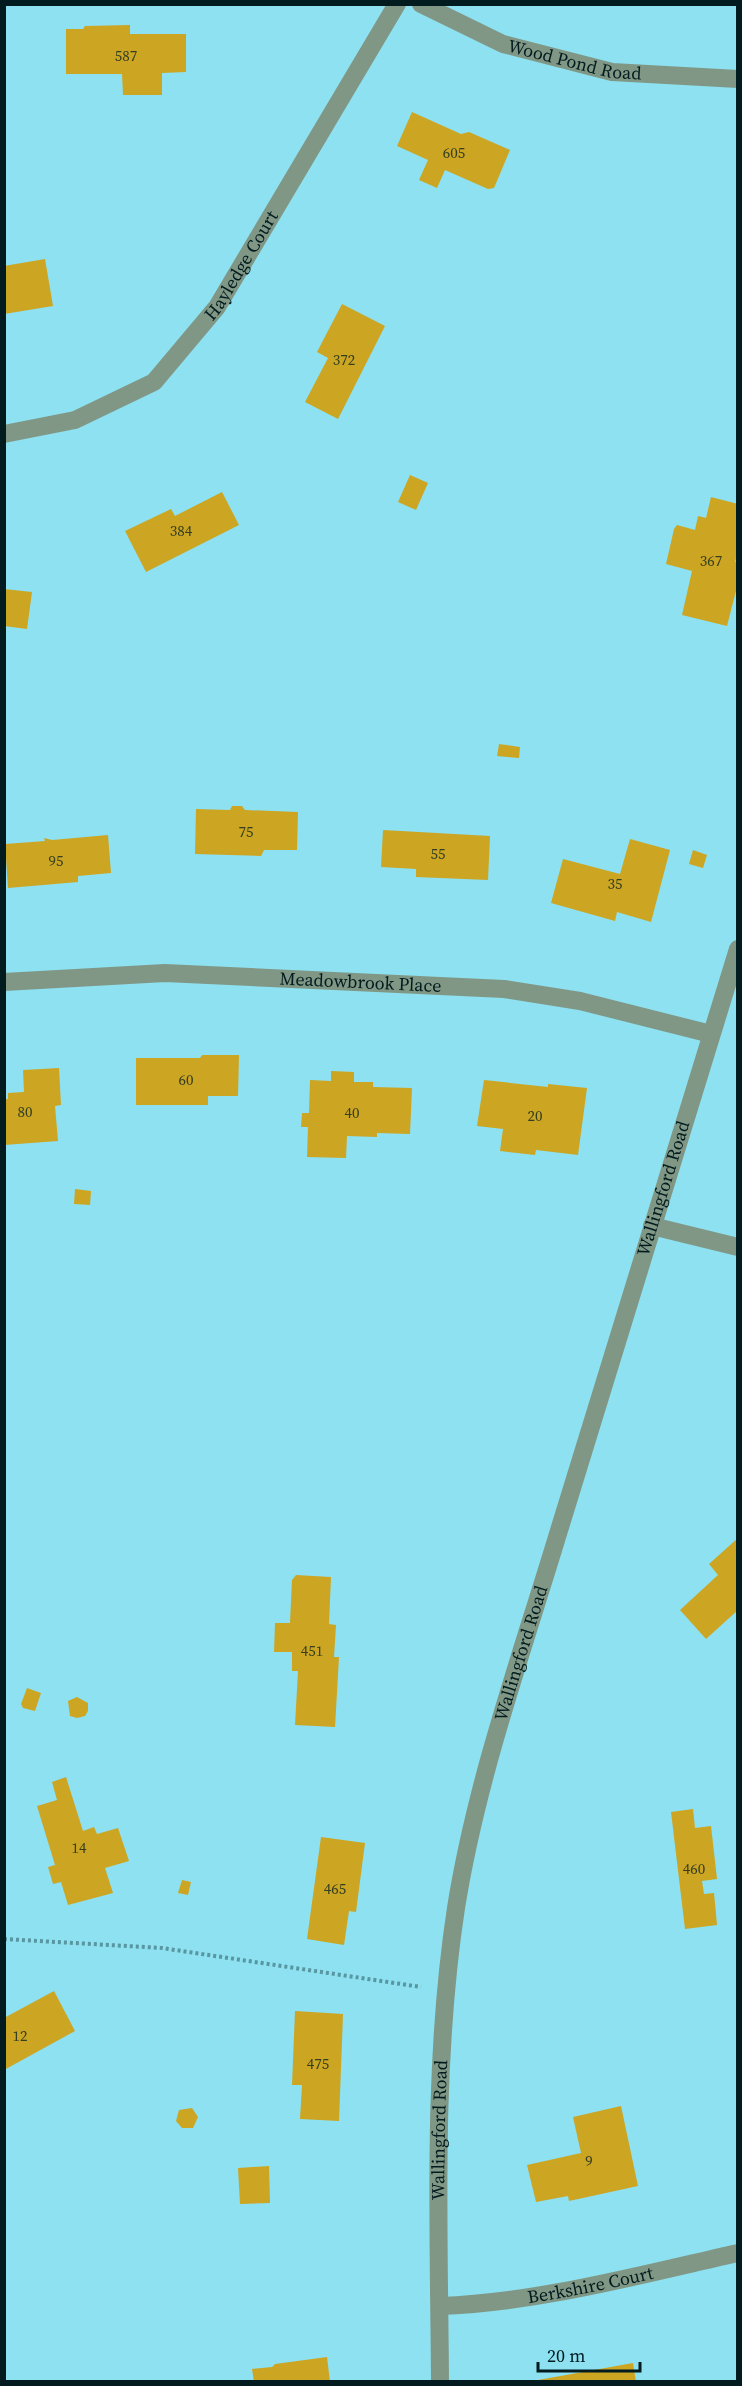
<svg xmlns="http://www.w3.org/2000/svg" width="742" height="2386" font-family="'Source Serif 4',serif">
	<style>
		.building { fill: #cca523 }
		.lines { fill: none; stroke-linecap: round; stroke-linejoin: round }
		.path { stroke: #5896a1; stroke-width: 4; stroke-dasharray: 3 3; stroke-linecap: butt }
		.minor { stroke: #819785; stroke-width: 18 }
		.labels { text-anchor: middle; stroke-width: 4.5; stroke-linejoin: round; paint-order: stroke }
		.number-label { font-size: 15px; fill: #343e20 }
		.street-label { font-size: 18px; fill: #011b1f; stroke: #8de1f0 }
	</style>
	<rect width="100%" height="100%" fill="#8de1f0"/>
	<!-- building -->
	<path class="building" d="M 130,25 L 130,34 L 186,34 L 186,72 L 162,73 L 162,95 L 123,95 L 122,74 L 66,74 L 66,29 L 83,29 L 85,26 Z
		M 412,112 L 461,134 L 469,132 L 510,150 L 494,188 L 488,189 L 445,170 L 437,188 L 419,180 L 428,160 L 397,146 Z
		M 45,259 L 53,306 L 4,314 L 4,266 Z
		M 342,304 L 385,326 L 338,419 L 305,402 L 328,358 L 317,352 Z
		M 410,475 L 428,483 L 416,510 L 398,502 Z
		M 222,492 L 239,525 L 146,572 L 125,531 L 171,509 L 175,516 Z
		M 711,497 L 738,504 L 738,552 L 735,562 L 738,562 L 738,583 L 727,626 L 682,615 L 692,571 L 666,564 L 674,529 L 677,525 L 695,530 L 698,516 L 706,518 Z
		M 4,589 L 32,592 L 27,629 L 4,626 Z
		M 499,744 L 520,747 L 519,758 L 497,756 Z
		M 232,806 L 242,806 L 245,810 L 298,812 L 297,850 L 264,850 L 261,856 L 195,854 L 196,809 L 230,810 Z
		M 383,830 L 490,836 L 488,880 L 416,877 L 416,869 L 381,867 Z
		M 108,835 L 111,873 L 78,876 L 78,882 L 8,888 L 5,844 L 45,841 L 44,838 L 52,840 Z
		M 630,839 L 670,850 L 651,922 L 617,912 L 615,921 L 551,903 L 563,859 L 620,874 Z
		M 693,850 L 707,855 L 703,868 L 689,864 Z
		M 202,1055 L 239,1055 L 238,1096 L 208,1096 L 208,1105 L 136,1105 L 136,1058 L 200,1058 Z
		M 59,1068 L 61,1105 L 55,1106 L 58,1141 L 4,1145 L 4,1099 L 8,1099 L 8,1093 L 24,1092 L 23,1070 Z
		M 331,1071 L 354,1072 L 354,1082 L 373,1082 L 373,1087 L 412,1088 L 410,1134 L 377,1133 L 377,1137 L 347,1136 L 346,1158 L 307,1157 L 308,1127 L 301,1127 L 302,1113 L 309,1113 L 310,1080 L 331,1081 Z
		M 484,1080 L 548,1087 L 548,1084 L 587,1088 L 578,1155 L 536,1150 L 535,1155 L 500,1151 L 503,1129 L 477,1126 Z
		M 75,1189 L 91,1191 L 90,1205 L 74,1204 Z
		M 738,1538 L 738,1610 L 706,1639 L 680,1610 L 718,1575 L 709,1564 Z
		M 296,1575 L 331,1577 L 329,1624 L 336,1625 L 334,1657 L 339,1657 L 335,1727 L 295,1725 L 298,1671 L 292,1671 L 292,1652 L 274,1652 L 275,1623 L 290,1623 L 292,1580 Z
		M 27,1688 L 41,1693 L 35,1711 L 23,1708 L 21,1704 Z
		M 77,1697 L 88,1703 L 88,1711 L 85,1716 L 77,1718 L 70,1716 L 68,1701 Z
		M 66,1777 L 83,1831 L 94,1827 L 97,1834 L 118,1828 L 129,1861 L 105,1868 L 113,1893 L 68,1905 L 61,1882 L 53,1884 L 48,1867 L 55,1865 L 37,1806 L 57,1800 L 52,1782 Z
		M 693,1809 L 695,1828 L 711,1826 L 717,1879 L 702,1881 L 704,1894 L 714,1893 L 717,1925 L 685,1929 L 671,1812 Z
		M 321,1837 L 365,1843 L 356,1912 L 349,1911 L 344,1945 L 307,1939 Z
		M 182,1880 L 191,1882 L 188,1895 L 178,1893 Z
		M 54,1991 L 75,2031 L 4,2070 L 4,2018 Z
		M 295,2011 L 343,2014 L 339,2121 L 300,2119 L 302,2085 L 292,2085 Z
		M 621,2106 L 638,2186 L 569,2201 L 568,2196 L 536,2202 L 527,2165 L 581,2153 L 573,2117 Z
		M 192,2108 L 198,2117 L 193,2128 L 182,2128 L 176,2121 L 179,2110 Z
		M 269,2166 L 270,2203 L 240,2204 L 238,2168 Z
		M 327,2357 L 330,2382 L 254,2382 L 252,2369 L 272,2367 L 275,2364 Z
		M 633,2363 L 636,2382 L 538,2382 L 538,2380 Z"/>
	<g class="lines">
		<!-- path -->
		<path class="path" d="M 4,1939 L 162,1948 L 421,1987"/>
		<!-- minor -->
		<g class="minor">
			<path id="s1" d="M 421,4 L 503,44 L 612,72 L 738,79"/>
			<path id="s2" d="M 4,434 L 75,420 L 154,382 L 217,307 L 397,4"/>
			<path id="s3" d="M 4,982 L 165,973 L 504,989 L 580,1001 L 711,1034"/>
			<path d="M 652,1226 L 738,1247"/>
			<path id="s4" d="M 440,2306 C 541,2302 639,2275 738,2253"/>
			<path id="s5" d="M 440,2382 C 439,2224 432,2065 456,1908 C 476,1782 520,1659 557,1537 C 616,1341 676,1145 738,949"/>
		</g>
	</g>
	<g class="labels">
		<!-- number labels -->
		<g class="number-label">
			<text x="126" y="61">587</text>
			<text x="454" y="158">605</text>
			<text x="344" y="365">372</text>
			<text x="181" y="536">384</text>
			<text x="711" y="566">367</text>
			<text x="246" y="837">75</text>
			<text x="438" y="859">55</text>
			<text x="56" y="866">95</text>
			<text x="615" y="889">35</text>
			<text x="186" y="1085">60</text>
			<text x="25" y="1117">80</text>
			<text x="352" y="1118">40</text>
			<text x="535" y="1121">20</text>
			<text x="312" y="1656">451</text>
			<text x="79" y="1853">14</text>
			<text x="694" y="1874">460</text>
			<text x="335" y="1894">465</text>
			<text x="20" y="2041">12</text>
			<text x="318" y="2069">475</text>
			<text x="589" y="2166">9</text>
		</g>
		<!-- street labels -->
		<g class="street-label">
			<text dy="6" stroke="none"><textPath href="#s1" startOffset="165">Wood Pond Road</textPath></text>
			<text dy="6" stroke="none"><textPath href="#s2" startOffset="306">Hayledge Court</textPath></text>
			<text dy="6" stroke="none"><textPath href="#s3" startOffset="357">Meadowbrook Place</textPath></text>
			<text dy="6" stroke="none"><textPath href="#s5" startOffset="1224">Wallingford Road</textPath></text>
			<text dy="6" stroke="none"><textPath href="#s5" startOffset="738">Wallingford Road</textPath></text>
			<text dy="6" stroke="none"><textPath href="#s5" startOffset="252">Wallingford Road</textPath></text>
			<text dy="6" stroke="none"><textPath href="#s4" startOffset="152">Berkshire Court</textPath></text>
		</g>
	</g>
	<!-- border -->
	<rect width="742" height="2386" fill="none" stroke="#011b1f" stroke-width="12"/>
	<!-- scale -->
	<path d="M538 2362v9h102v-9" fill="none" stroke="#011b1f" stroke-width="3"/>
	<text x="547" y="2362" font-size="18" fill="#011b1f" stroke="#8de1f0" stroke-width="4.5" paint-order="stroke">20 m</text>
</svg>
